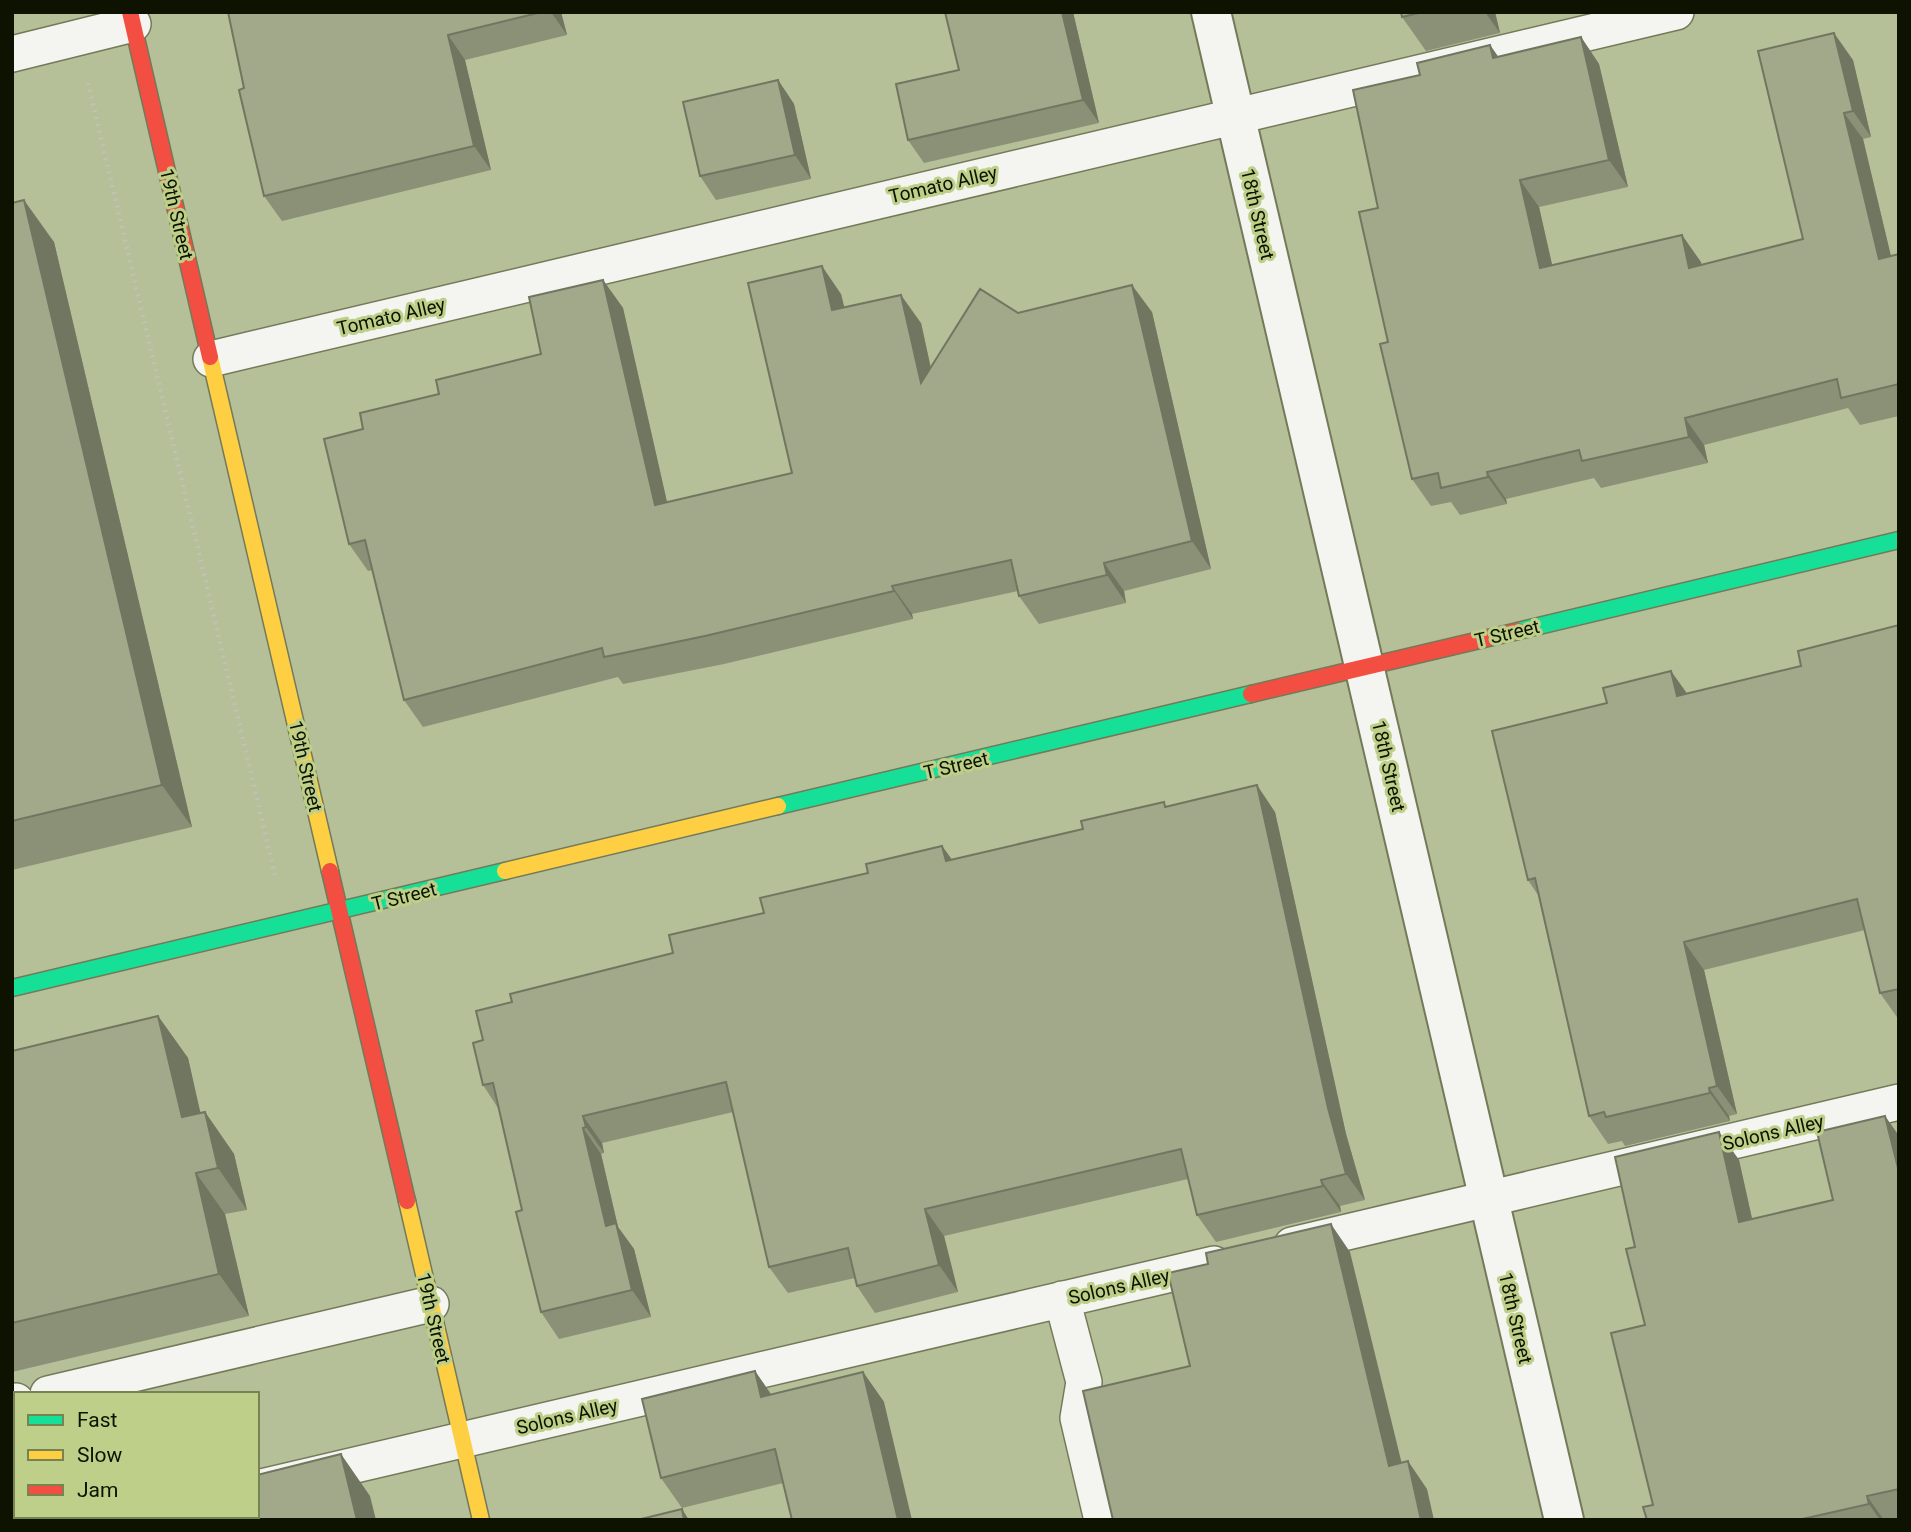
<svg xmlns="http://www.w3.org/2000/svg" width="1911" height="1532" font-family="Roboto,sans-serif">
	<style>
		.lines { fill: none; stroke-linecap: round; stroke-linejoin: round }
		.lane-casing { stroke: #737a5a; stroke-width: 38 }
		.street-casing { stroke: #737a5a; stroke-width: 42 }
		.fast-casing { stroke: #737a5a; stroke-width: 19 }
		.slow-casing { stroke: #737a5a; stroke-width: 19 }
		.jam-casing { stroke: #737a5a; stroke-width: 19 }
		.path { stroke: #c0c2b7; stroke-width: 4.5; stroke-dasharray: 2 5; stroke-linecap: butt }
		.lane { stroke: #f4f5f0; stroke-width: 35 }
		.street { stroke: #f4f5f0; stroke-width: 38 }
		.fast { stroke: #16e098; stroke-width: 16 }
		.slow { stroke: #ffcf43; stroke-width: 16 }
		.jam { stroke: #f24e42; stroke-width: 16 }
		.wall { fill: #8a9177 }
		.shaded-wall { fill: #717661 }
		.building { fill: #a1a98a; stroke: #717661; stroke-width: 2 }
		.labels { text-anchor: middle; stroke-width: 6; stroke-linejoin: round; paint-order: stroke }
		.street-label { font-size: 19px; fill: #0d1300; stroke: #bdcf88 }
	</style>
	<rect width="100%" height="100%" fill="#b5bf98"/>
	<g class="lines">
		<!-- lane casing -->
		<g class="lane-casing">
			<path id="lane" d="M 12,54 L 133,24
				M 211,359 L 1676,12
				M 1292,1245 L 1899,1102
				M 1062,1299 L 1084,1382 L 1078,1418 L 1102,1520
				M 48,1394 L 431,1304
				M 12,1402 L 16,1401
				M 257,1488 L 1214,1264
				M 12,1503 L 16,1520"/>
		</g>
		<!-- street casing -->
		<g class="street-casing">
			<path id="street" d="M 1211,12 L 1564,1520"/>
		</g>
		<!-- fast casing -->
		<g class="fast-casing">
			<path id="fast" d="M 1518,631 L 1899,540
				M 778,806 L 1251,694
				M 12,988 L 505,871"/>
		</g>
		<!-- slow casing -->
		<g class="slow-casing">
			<path id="slow" d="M 210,357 L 330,871
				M 505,871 L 778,806
				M 407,1201 L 481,1520"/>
		</g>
		<!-- jam casing -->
		<g class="jam-casing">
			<path id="jam" d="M 130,12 L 210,357
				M 1251,694 L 1518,631
				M 330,871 L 407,1201"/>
		</g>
		<!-- path -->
		<path class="path" d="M 88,83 L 275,875"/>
		<!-- lane -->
		<use href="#lane" class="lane"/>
		<!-- street -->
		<use href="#street" class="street"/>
		<!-- fast -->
		<use href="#fast" class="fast"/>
		<!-- slow -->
		<use href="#slow" class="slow"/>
		<!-- jam -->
		<use href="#jam" class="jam"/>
	</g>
	<!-- wall -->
	<path class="wall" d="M 228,12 L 561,12 L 567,35 L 465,60 L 491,170 L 282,221 L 264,196 L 244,88 Z
		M 945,12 L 1073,12 L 1099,123 L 924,163 L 908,140 L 959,70 Z
		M 1401,12 L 1495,12 L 1500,33 L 1426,51 L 1402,17 Z
		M 1581,37 L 1599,64 L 1628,187 L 1539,207 L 1552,265 L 1701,262 L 1701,265 L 1803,239 L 1853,60 L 1871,137 L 1863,139 L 1891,256 L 1899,254 L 1899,416 L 1860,425 L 1848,408 L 1704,445 L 1708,463 L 1601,488 L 1594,478 L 1506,499 L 1507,504 L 1460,515 L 1451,502 L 1431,506 L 1412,479 L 1388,342 L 1378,208 L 1420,75 L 1490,45 L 1498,57 Z
		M 778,80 L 794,104 L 811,179 L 716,200 L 700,176 Z
		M 12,203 L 54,242 L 192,827 L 12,870 Z
		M 603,280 L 623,308 L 667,502 L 792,473 L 841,294 L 844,308 L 921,323 L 931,368 L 1018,313 L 1152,312 L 1211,569 L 1124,591 L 1126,603 L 1039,624 L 1019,596 L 1018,591 L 912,614 L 913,619 L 724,664 L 623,684 L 618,677 L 423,727 L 404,700 L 373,570 L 368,571 L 349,544 L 363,429 L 439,394 L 541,354 Z
		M 1899,625 L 1899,1020 L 1880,993 L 1865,930 L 1704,970 L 1737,1114 L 1729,1116 L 1730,1121 L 1625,1146 L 1622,1141 L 1608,1144 L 1589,1116 L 1538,895 L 1528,880 L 1607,703 L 1687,694 L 1801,666 Z
		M 1167,807 L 1275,812 L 1346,1134 L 1365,1200 L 1340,1206 L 1341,1212 L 1216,1242 L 1197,1215 L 1188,1179 L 944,1236 L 958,1292 L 875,1313 L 857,1286 L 855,1278 L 788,1293 L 769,1267 L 733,1112 L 602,1143 L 604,1153 L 601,1154 L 618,1227 L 634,1249 L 651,1317 L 559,1339 L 541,1312 L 522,1210 L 498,1108 L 483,1085 L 483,1040 L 512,1002 L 673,953 L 764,913 L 942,846 L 952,860 L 1083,829 Z
		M 158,1016 L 188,1058 L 200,1113 L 205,1112 L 234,1154 L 247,1210 L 225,1214 L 249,1316 L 12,1372 L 12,1051 Z
		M 1885,1116 L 1899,1136 L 1899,1520 L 1647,1520 L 1653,1505 L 1645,1325 L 1719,1132 L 1739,1160 L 1752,1219 L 1833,1200 Z
		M 755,1371 L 771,1394 L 863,1372 L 884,1402 L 783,1483 L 682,1508 L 661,1478 Z"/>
	<!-- shaded-wall -->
	<path class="shaded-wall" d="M 551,12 L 561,12 L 567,35 Z
		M 1062,12 L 1073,12 L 1099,123 L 1083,100 Z
		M 1485,12 L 1495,12 L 1500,33 Z
		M 1834,33 L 1853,60 L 1871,137 L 1853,111 Z
		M 448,35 L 465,60 L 491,170 L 474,146 Z
		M 1581,37 L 1599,64 L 1628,187 L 1609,160 Z
		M 1490,45 L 1509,72 L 1493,58 Z
		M 778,80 L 794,104 L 811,179 L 795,155 Z
		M 1844,113 L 1863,139 L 1898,286 L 1879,259 Z
		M 1520,180 L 1539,207 L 1559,295 L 1540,268 Z
		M 24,200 L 54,242 L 192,827 L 162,785 Z
		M 1682,235 L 1701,262 L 1708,295 L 1689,268 Z
		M 822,266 L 841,294 L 852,338 L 832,310 Z
		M 603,280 L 623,308 L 674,533 L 655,505 Z
		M 1132,285 L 1152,312 L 1211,569 L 1192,541 Z
		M 901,295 L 921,323 L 940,411 L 921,383 Z
		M 1685,418 L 1704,445 L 1708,463 L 1689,437 Z
		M 1487,472 L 1506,499 L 1507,504 L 1488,477 Z
		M 1104,563 L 1124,591 L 1126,603 L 1107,575 Z
		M 892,586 L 912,614 L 913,619 L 894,591 Z
		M 1671,671 L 1691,699 L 1677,696 Z
		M 1257,785 L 1275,812 L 1346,1134 L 1365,1200 L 1346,1174 L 1328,1108 Z
		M 942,846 L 961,872 L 946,861 Z
		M 1684,942 L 1704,970 L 1737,1114 L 1717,1086 Z
		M 158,1016 L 188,1058 L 211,1159 L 182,1117 Z
		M 1709,1088 L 1729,1116 L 1730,1121 L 1710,1093 Z
		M 205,1112 L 234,1154 L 247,1210 L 218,1168 Z
		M 583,1116 L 602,1143 L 604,1153 L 586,1127 Z
		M 1885,1116 L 1899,1136 L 1899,1172 Z
		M 583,1128 L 601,1154 L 618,1227 L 634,1249 L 651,1317 L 632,1290 L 606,1226 Z
		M 1719,1132 L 1739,1160 L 1759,1250 L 1739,1222 Z
		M 196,1173 L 225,1214 L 249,1316 L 219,1274 Z
		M 1321,1180 L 1340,1206 L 1341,1212 L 1323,1186 Z
		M 925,1209 L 944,1236 L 958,1292 L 939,1265 Z
		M 1331,1224 L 1350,1252 L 1409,1493 L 1389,1466 Z
		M 755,1371 L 776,1402 L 761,1397 Z
		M 863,1372 L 884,1402 L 912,1520 L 898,1520 Z
		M 341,1454 L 370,1496 L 376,1520 L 357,1520 Z
		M 1408,1461 L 1427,1489 L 1434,1520 L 1421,1520 Z
		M 1867,1496 L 1884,1520 L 1880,1520 L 1869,1504 Z
		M 682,1509 L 689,1520 L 684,1520 Z"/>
	<!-- building -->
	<path class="building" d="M 228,12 L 542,12 L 448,35 L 474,146 L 264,196 L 239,90 L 244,88 Z
		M 945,12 L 1062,12 L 1083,100 L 908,140 L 896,84 L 959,70 Z
		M 1401,12 L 1423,12 L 1402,17 Z
		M 1834,33 L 1853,111 L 1844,113 L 1879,259 L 1899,254 L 1899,384 L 1841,398 L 1837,379 L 1685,418 L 1689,437 L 1582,461 L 1579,450 L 1487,472 L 1488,477 L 1441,488 L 1438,473 L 1412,479 L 1380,344 L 1388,342 L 1359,212 L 1378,208 L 1353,90 L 1420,75 L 1417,63 L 1490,45 L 1493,58 L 1581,37 L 1609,160 L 1520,180 L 1540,268 L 1682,235 L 1689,268 L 1803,239 L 1758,51 Z
		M 778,80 L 795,155 L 700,176 L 683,102 Z
		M 24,200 L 162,785 L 12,821 L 12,203 Z
		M 822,266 L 832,310 L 901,295 L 921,383 L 980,289 L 1018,313 L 1132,285 L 1192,541 L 1104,563 L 1107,575 L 1019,596 L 1011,560 L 892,586 L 894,591 L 705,636 L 604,657 L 602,648 L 404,700 L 365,540 L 349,544 L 324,439 L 363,429 L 360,413 L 439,394 L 436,380 L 541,354 L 529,297 L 603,280 L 655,505 L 792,473 L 748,283 Z
		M 1899,625 L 1899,989 L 1880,993 L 1857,899 L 1684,942 L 1717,1086 L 1709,1088 L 1710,1093 L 1606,1117 L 1604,1112 L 1589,1116 L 1535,878 L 1528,880 L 1492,731 L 1607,703 L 1603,688 L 1671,671 L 1677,696 L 1801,666 L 1798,651 Z
		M 1257,785 L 1328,1108 L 1346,1174 L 1321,1180 L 1323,1186 L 1197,1215 L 1181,1149 L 925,1209 L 939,1265 L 857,1286 L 848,1248 L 769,1267 L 726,1082 L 583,1116 L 586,1127 L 583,1128 L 606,1226 L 616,1223 L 632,1290 L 541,1312 L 516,1212 L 522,1210 L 493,1083 L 483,1085 L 473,1043 L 483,1040 L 476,1011 L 512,1002 L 510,994 L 673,953 L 669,935 L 764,913 L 760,898 L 868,873 L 866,864 L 942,846 L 946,861 L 1083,829 L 1081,821 L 1164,802 L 1165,807 Z
		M 158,1016 L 182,1117 L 205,1112 L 218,1168 L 196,1173 L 219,1274 L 12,1323 L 12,1051 Z
		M 1885,1116 L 1899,1172 L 1899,1489 L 1867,1496 L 1869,1504 L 1798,1520 L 1647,1520 L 1643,1507 L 1653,1505 L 1611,1333 L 1645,1325 L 1626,1249 L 1635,1247 L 1615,1157 L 1719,1132 L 1739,1222 L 1833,1200 L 1817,1132 Z
		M 1331,1224 L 1389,1466 L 1408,1461 L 1421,1520 L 1113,1520 L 1083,1391 L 1190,1366 L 1168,1273 L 1208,1264 L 1206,1253 Z
		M 755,1371 L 761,1397 L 863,1372 L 898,1520 L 792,1520 L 775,1449 L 661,1478 L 642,1399 Z
		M 341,1454 L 357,1520 L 70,1520 L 85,1516 L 257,1516 L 257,1475 Z
		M 682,1509 L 684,1520 L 637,1520 Z"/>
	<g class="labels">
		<!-- street labels -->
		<g class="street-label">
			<text transform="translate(943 184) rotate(-13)" y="7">Tomato Alley</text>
			<text transform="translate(177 214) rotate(77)" y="7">19th Street</text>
			<text transform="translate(1258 214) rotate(77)" y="7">18th Street</text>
			<text transform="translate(391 316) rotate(-13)" y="7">Tomato Alley</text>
			<text transform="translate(1507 633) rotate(-13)" y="7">T Street</text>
			<text transform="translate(956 765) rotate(-13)" y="7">T Street</text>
			<text transform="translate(306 766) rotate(77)" y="7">19th Street</text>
			<text transform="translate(1389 766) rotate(77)" y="7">18th Street</text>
			<text transform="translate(404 896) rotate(-14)" y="7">T Street</text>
			<text transform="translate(1773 1132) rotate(-13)" y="7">Solons Alley</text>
			<text transform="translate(1119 1286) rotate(-13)" y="7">Solons Alley</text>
			<text transform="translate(434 1318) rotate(77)" y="7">19th Street</text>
			<text transform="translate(1516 1318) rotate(77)" y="7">18th Street</text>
			<text transform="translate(567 1416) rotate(-13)" y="7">Solons Alley</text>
		</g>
	</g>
	<!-- border -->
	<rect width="1911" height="1532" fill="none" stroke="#0d1300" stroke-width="28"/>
	<!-- legend -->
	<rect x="14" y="1392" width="245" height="126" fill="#bdcf88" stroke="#778452" stroke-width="2"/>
	<rect x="28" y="1415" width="35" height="10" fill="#16e098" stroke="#778452" stroke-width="2"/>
	<text x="77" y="1427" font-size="21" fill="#0d1300">Fast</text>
	<rect x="28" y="1450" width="35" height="10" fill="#ffcf43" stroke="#778452" stroke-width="2"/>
	<text x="77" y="1462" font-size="21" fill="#0d1300">Slow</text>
	<rect x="28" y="1485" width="35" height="10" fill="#f24e42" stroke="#778452" stroke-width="2"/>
	<text x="77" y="1497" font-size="21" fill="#0d1300">Jam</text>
</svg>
